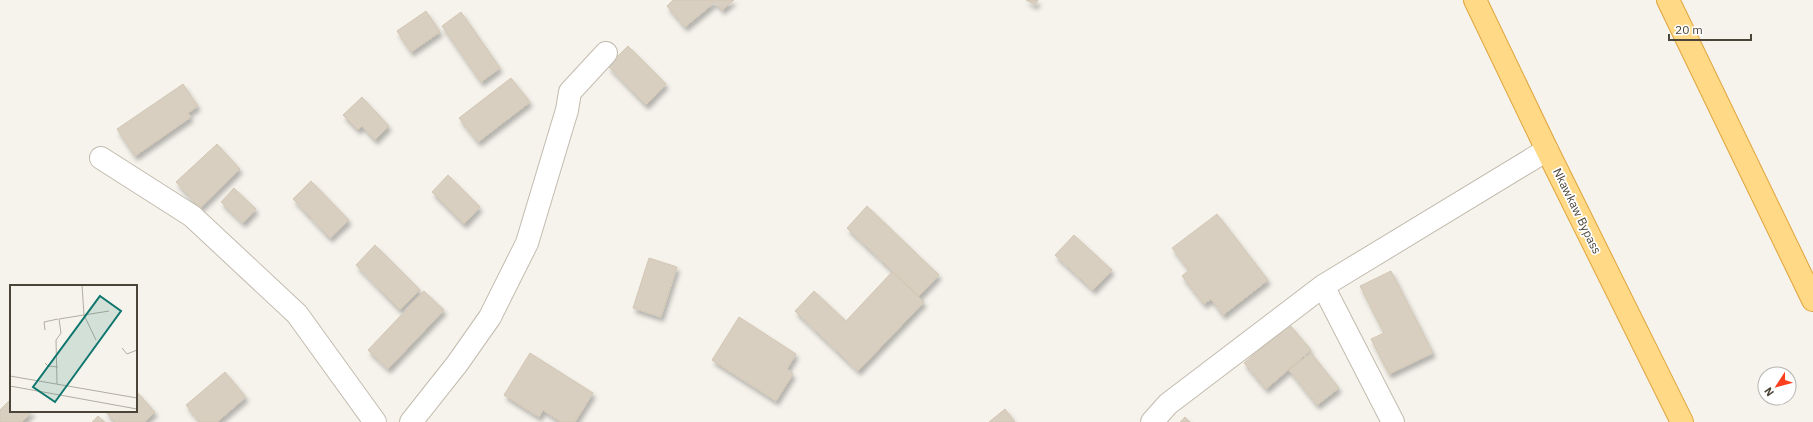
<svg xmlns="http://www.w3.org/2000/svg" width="1813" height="422" font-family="'IBM Plex Sans',sans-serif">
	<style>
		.building { fill: #d8cfc1; stroke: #d3c7b4; filter: url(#shadow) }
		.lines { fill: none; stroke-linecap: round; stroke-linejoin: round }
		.minor-casing { stroke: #c2bbae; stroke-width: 24 }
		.trunk-casing { stroke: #e0a43c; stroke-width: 24 }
		.minor { stroke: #fff; stroke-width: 22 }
		.trunk { stroke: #ffd985; stroke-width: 22 }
		.labels { text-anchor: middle; stroke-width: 3.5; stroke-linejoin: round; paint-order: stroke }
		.street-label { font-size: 12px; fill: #4b4439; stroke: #fff }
		.inset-road { fill: none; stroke: #b2ada4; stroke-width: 1 }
		.view { fill: #0f766e; fill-opacity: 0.15; stroke: #0f766e; stroke-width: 2 }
		.inset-edge { fill: none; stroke: #4b4439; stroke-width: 2 }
	</style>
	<defs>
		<filter id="shadow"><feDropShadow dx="2.5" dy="4.5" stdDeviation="2" flood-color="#0004"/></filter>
	</defs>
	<rect width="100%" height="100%" fill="#f6f3ec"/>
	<!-- building -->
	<path class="building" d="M 673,0 L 734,0 L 722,10 L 715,2 L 685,27 L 667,6 Z
		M 1026,0 L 1038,0 L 1035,5 Z
		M 426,11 L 440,32 L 411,52 L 397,31 Z
		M 461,12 L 500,68 L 481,82 L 442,26 Z
		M 628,46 L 666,84 L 646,105 L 608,66 Z
		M 511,78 L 530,102 L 478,142 L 459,118 Z
		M 183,84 L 198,106 L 188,113 L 191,117 L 135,156 L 117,129 Z
		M 362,97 L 389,126 L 375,140 L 362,126 L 358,130 L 343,115 Z
		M 217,144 L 240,169 L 200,208 L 176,182 Z
		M 448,175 L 480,207 L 464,224 L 432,192 Z
		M 311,181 L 349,220 L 330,238 L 293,199 Z
		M 234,188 L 256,209 L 243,223 L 221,202 Z
		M 867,206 L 939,275 L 919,296 L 847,228 Z
		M 1217,214 L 1268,280 L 1223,315 L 1211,299 L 1204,304 L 1182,276 L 1189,270 L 1172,248 Z
		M 1074,235 L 1112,270 L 1093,290 L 1055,255 Z
		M 375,245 L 420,290 L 400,310 L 356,265 Z
		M 649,258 L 677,267 L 661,317 L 633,308 Z
		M 1391,271 L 1433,353 L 1389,374 L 1371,339 L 1384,333 L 1360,286 Z
		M 892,272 L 924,302 L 858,371 L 795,311 L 814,291 L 846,321 Z
		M 424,291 L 444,310 L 388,369 L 368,350 Z
		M 739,317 L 796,354 L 787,369 L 793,374 L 776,401 L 712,360 Z
		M 1289,324 L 1311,350 L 1266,389 L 1244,363 Z
		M 530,353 L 593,393 L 575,422 L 561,422 L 543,410 L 539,417 L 504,395 Z
		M 1311,353 L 1339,388 L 1317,405 L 1289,370 Z
		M 225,372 L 246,397 L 217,422 L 200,422 L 186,405 Z
		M 136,391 L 155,412 L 144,422 L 115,422 L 105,411 L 136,411 Z
		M 11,399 L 11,411 L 33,411 L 22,422 L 0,422 L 0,410 Z
		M 1005,409 L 1015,422 L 989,422 Z
		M 98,416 L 105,422 L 92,422 Z
		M 1185,417 L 1190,422 L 1180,422 Z"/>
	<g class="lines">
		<!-- minor casing -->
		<g class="minor-casing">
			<path id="minor" d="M 101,158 L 192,216 L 297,314 L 375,422
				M 1323,286 L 1393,422
				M 411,422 L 457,364 L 490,317 L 527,243 L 567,110 L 570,92 L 606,53
				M 1152,422 L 1168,404 L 1323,286 L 1547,150"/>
		</g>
		<!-- trunk casing -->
		<g class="trunk-casing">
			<path id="trunk" d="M 1475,0 L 1547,150 L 1682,422
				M 1668,0 L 1813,300"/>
		</g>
		<!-- minor -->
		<use href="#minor" class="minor"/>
		<!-- trunk -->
		<use href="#trunk" class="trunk"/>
	</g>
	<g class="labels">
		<!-- street labels -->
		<g class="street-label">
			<text transform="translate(1577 211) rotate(64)" y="4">Nkawkaw Bypass</text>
		</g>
	</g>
	<!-- overview -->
	<g transform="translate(10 285)">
		<rect width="127" height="127" fill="#f6f3ec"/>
		<path class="inset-road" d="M 72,0 L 74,30 L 86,55M 35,45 L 34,37 L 48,34M 112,63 L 117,69 L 127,65M 35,78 L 38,81 L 48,82M 0,91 L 127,113M 47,99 L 46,55 L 51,48 L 49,34 L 99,26M 0,101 L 127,124"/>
		<path class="view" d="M 90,11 L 111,26 L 45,117 L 23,102 Z"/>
		<rect width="127" height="127" class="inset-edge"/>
	</g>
	<!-- north arrow -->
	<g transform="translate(1777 386) rotate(234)"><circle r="19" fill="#ffffff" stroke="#b7b4b0"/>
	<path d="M0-3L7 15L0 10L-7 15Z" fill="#fc3f1d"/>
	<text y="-6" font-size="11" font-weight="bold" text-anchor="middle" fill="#4b4439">N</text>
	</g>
	<!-- scale -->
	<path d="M1669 34v6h82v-6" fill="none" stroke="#4b4439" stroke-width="2"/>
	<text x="1675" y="34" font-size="12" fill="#4b4439" stroke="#ffffff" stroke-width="3" paint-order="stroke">20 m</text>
</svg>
